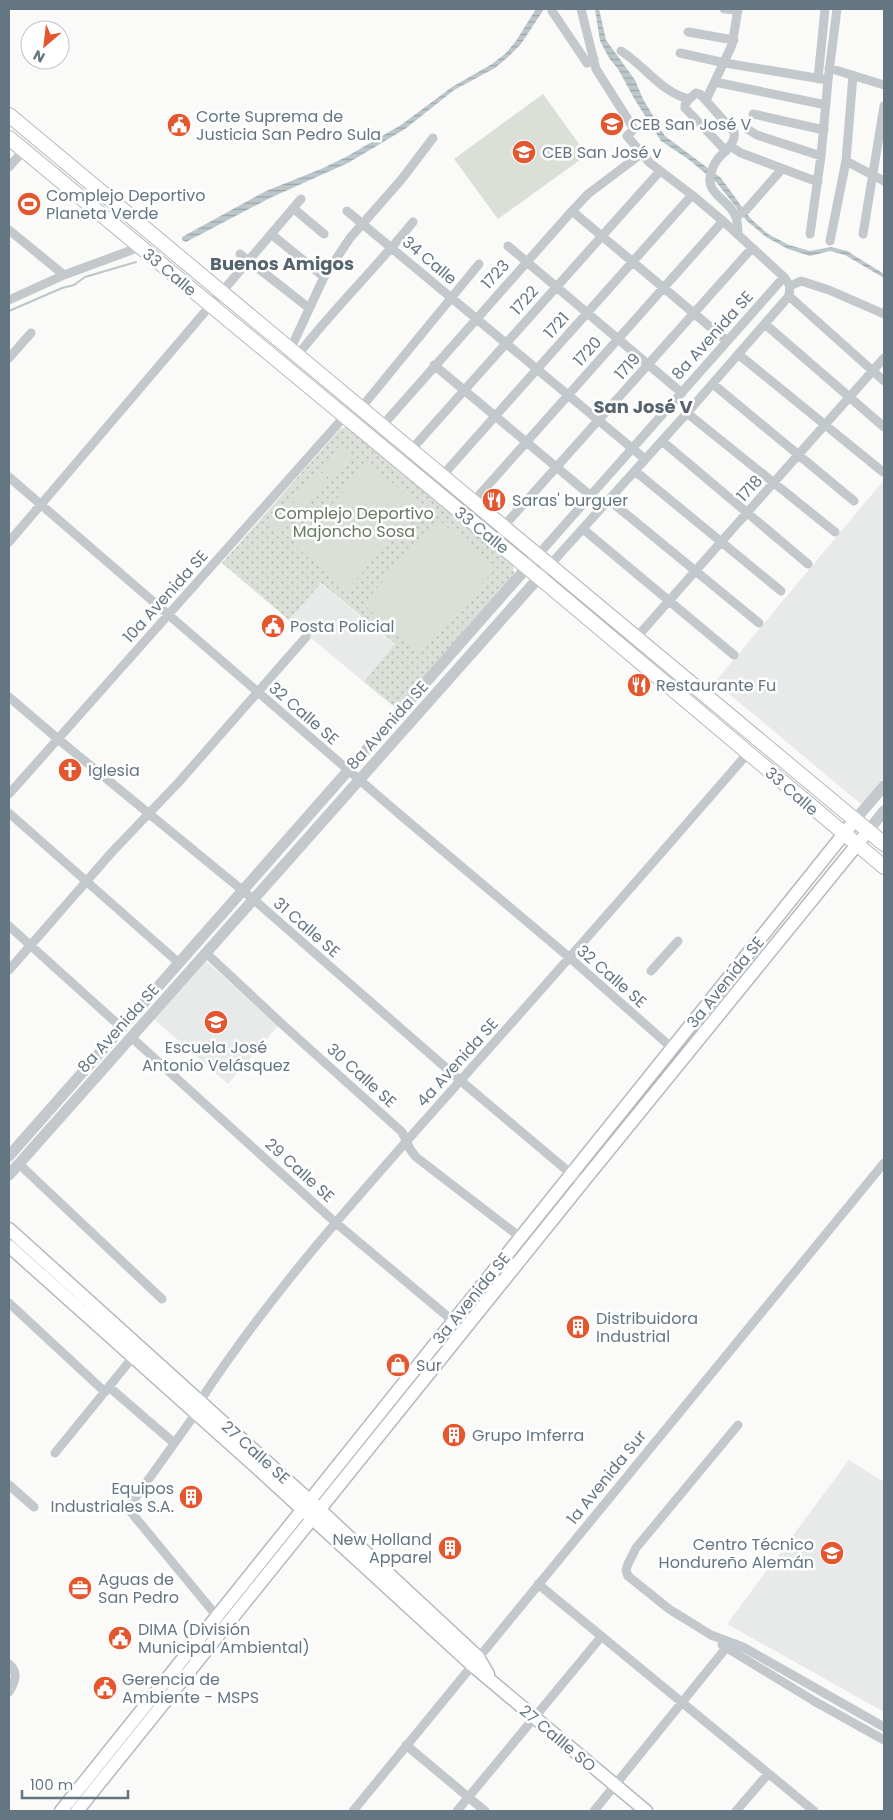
<svg xmlns="http://www.w3.org/2000/svg" width="893" height="1820" font-family="Poppins,sans-serif">
	<style>
		.built { fill: #e8e9e9 }
		.grass { fill: url(#grass-dots) }
		.garden { fill: #dadfd7 }
		.water { fill: url(#water-rules) }
		.lines { fill: none; stroke-linecap: round; stroke-linejoin: round }
		.stream { stroke: #bbc7cb; stroke-width: 2 }
		.secondary-casing { stroke: #b3babf; stroke-width: 15 }
		.primary-casing { stroke: #b5babe; stroke-width: 16 }
		.minor { stroke: #c3c8cc; stroke-width: 9 }
		.tertiary { stroke: #c3c8cc; stroke-width: 11 }
		.secondary { stroke: #fff; stroke-width: 12 }
		.primary { stroke: #fff; stroke-width: 14 }
		.labels { text-anchor: middle; stroke-width: 5; stroke-linejoin: round; paint-order: stroke }
		.poi-label { font-size: 16px; fill: #657683; stroke: #fff; text-anchor: start }
		.street-label { font-size: 16px; fill: #657683; stroke: #fff }
		.park-label { font-size: 16px; fill: #687a64; stroke: #fff }
		.neighbourhood-label { font-size: 18px; font-weight: bold; fill: #57646e; stroke: #fff }
	</style>
	<defs>
		<pattern id="grass-dots" width="8" height="8" patternUnits="userSpaceOnUse" patternTransform="scale(1.25)"><rect width="8" height="8" fill="#dadfd7"/><path d="M2 2h.1M6 6h.1" fill="none" stroke="#b4b9b4" stroke-width="1.8" stroke-linecap="round"/></pattern>
		<pattern id="water-rules" width="6" height="5" patternUnits="userSpaceOnUse" patternTransform="scale(1.25)"><rect width="6" height="5" fill="#bbc7cb"/><path d="M0 2.5h6" fill="none" stroke="#9ca6aa"/></pattern>
	</defs>
	<rect width="100%" height="100%" fill="#fafaf8"/>
	<!-- built -->
	<path class="built" d="M 884,480 L 884,777 L 862,805 L 715,682 Z
		M 320,583 L 395,645 L 364,682 L 289,620 Z
		M 206,961 L 278,1026 L 228,1084 L 154,1019 Z
		M 849,1460 L 884,1482 L 884,1712 L 727,1624 Z"/>
	<!-- grass -->
	<path class="grass" d="M 345,427 L 350,429 L 513,565 L 514,575 L 397,709 L 364,682 L 395,644 L 321,583 L 289,620 L 222,563 L 340,429 Z"/>
	<!-- garden -->
	<path class="garden" d="M 543,94 L 587,155 L 498,219 L 454,159 Z
		M 340,446 L 352,456 L 331,480 L 319,469 Z
		M 368,462 L 420,506 L 347,590 L 296,547 Z
		M 315,472 L 327,483 L 305,507 L 293,496 Z
		M 289,499 L 301,510 L 279,534 L 268,523 Z
		M 438,519 L 495,569 L 420,654 L 363,604 Z"/>
	<!-- water -->
	<path class="water" d="M 536,9 L 544,9 L 521,44 L 508,57 L 495,68 L 454,90 L 405,129 L 348,163 L 270,198 L 186,242 L 182,240 L 182,237 L 266,191 L 321,169 L 346,157 L 401,125 L 452,87 L 492,64 L 506,53 L 516,41 Z
		M 595,9 L 599,9 L 606,40 L 635,80 L 643,99 L 665,136 L 721,178 L 750,218 L 768,234 L 789,245 L 810,251 L 831,247 L 847,251 L 884,274 L 884,278 L 845,255 L 830,251 L 810,256 L 788,249 L 766,237 L 747,221 L 717,183 L 688,159 L 661,141 L 635,100 L 618,69 L 609,58 L 600,41 Z"/>
	<g class="lines">
		<!-- stream -->
		<path class="stream" d="M 9,311 L 62,288 L 74,285 L 85,277 L 136,262"/>
		<!-- secondary casing -->
		<g class="secondary-casing">
			<path id="secondary" d="M 9,1229 L 319,1509 L 478,1657 L 488,1674
				M 9,1246 L 255,1466 L 472,1665 L 646,1811
				M 61,1811 L 855,820
				M 77,1811 L 582,1183 L 868,831"/>
		</g>
		<!-- primary casing -->
		<g class="primary-casing">
			<path id="primary" d="M 9,115 L 884,844
				M 9,138 L 539,577 L 884,867"/>
		</g>
		<!-- minor -->
		<path class="minor" d="M 581,9 L 596,69 L 634,129 L 627,136 L 650,163 L 692,195 L 723,221 L 784,277 L 790,286 L 789,296
			M 724,9 L 737,10
			M 552,11 L 587,63 L 594,59
			M 688,32 L 734,40
			M 621,51 C 644,65 662,93 689,99 L 696,93 L 700,94 L 734,132 C 737,143 723,152 717,160 C 713,165 711,172 710,178 C 708,194 730,202 735,215 C 738,221 738,229 738,235
			M 680,53 L 725,63 L 828,80 L 821,156 L 810,234
			M 829,68 L 884,85
			M 818,79 L 825,9
			M 828,80 L 837,9
			M 715,82 L 826,105
			M 689,99 L 685,105 L 685,108 L 726,151
			M 706,100 L 732,45 L 738,9
			M 753,114 L 824,130
			M 747,129 L 757,135 L 821,156
			M 730,146 L 741,153 L 818,182
			M 846,161 L 884,181
			M 9,167 L 23,151
			M 293,208 L 324,234
			M 347,211 L 645,459
			M 572,211 L 727,341
			M 736,217 L 746,210 L 782,169
			M 9,230 L 64,275
			M 271,234 L 324,277
			M 863,234 L 884,106
			M 830,241 L 846,161 L 853,75
			M 508,246 L 682,393
			M 240,254 L 309,308
			M 790,286 L 801,281 L 829,290 L 884,314
			M 789,296 L 884,381
			M 9,300 L 64,275 L 140,247
			M 765,324 L 884,427
			M 290,350 L 324,277 L 350,238 L 401,180 L 433,138
			M 738,354 L 883,472
			M 297,356 C 333,309 376,268 413,222
			M 9,358 L 31,333
			M 434,365 L 591,496
			M 713,384 L 854,501
			M 361,408 L 479,264
			M 687,413 L 835,532
			M 382,426 L 572,211 L 588,194 L 641,154
			M 662,441 L 808,564
			M 411,450 L 660,171
			M 635,471 L 781,591
			M 442,476 L 692,195
			M 9,477 L 398,813 L 570,958 L 672,1048
			M 609,500 L 759,623
			M 473,502 L 723,221
			M 503,527 L 752,248
			M 583,529 L 734,655
			M 9,542 L 301,199
			M 537,556 L 784,277
			M 549,566 L 687,413 L 789,296
			M 636,638 L 884,358
			M 9,697 L 58,739 L 253,899 L 461,1081 L 582,1183
			M 9,794 L 344,417
			M 9,813 L 179,963
			M 9,926 L 122,1028
			M 206,953 L 283,1025 L 402,1132 L 410,1149 L 416,1157 L 520,1237
			M 9,970 L 112,852 L 178,783 L 306,637
			M 651,971 L 678,941
			M 131,1037 L 336,1223 L 453,1321
			M 19,1164 L 162,1299
			M 9,1303 L 105,1392
			M 109,1387 L 174,1443
			M 200,1401 C 280,1279 379,1173 475,1064 C 567,961 658,857 748,753
			M 196,1413 L 131,1504 L 130,1511 L 220,1620
			M 738,1425 L 636,1548 L 628,1564 L 626,1570 L 628,1576 L 669,1609 L 711,1635 L 743,1647 L 884,1727
			M 55,1453 L 133,1357
			M 9,1485 L 34,1507
			M 538,1584 L 814,1811
			M 722,1645 L 814,1701 L 884,1740
			M 9,1664 C 19,1672 15,1682 9,1692
			M 406,1745 L 485,1811
			M 353,1811 L 884,1163
			M 457,1811 L 601,1637
			M 594,1811 L 730,1643
			M 736,1811 L 768,1774"/>
		<!-- tertiary -->
		<path class="tertiary" d="M 855,820 L 884,786
			M 868,831 L 884,811
			M 9,1156 L 537,556
			M 9,1175 L 549,566"/>
		<!-- secondary -->
		<use href="#secondary" class="secondary"/>
		<!-- primary -->
		<use href="#primary" class="primary"/>
	</g>
	<!-- icons -->
	<defs>
		<g id="school-disc" transform="scale(1.25)"><circle r="9.5" fill="#e4572e" stroke="#fff"/><path d="M0-5L7-2L0 1L-7-2ZM-4 1L0 2.5L4 1V4Q0 6-4 4Z" fill="#fff"/></g>
		<g id="civic-disc" transform="scale(1.25)"><circle r="9.5" fill="#e4572e" stroke="#fff"/><path d="M-.6-6.5H3V-4.5H.6V-3L4-1V1h2V6H-6V1h2V-1L-.6-3ZM-1.2 2.5V6h2.4V2.5Z" fill="#fff"/></g>
		<g id="stadium-disc" transform="scale(1.25)"><circle r="9.5" fill="#e4572e" stroke="#fff"/><path d="M0-5a6.5 5 0 1 0 0 10a6.5 5 0 1 0 0-10ZM-3.5-1.8h7v3.6h-7Z" fill="#fff"/></g>
		<g id="restaurant-disc" transform="scale(1.25)"><circle r="9.5" fill="#e4572e" stroke="#fff"/><path d="M-5-6h1v4h1v-4h1v4h1v-4h1v5L-1.5 .5V6h-2V.5L-5-1ZM5-6V6H3V1.5H1.5Q1.5-4 5-6Z" fill="#fff"/></g>
		<g id="church-disc" transform="scale(1.25)"><circle r="9.5" fill="#e4572e" stroke="#fff"/><path d="M-1.2-6h2.4v3.5h3.3v2.4h-3.3V6h-2.4V-.1h-3.3v-2.4h3.3Z" fill="#fff"/></g>
		<g id="building-disc" transform="scale(1.25)"><circle r="9.5" fill="#e4572e" stroke="#fff"/><path d="M-4-6H4V6H1V3H-1V6H-4ZM-2.5-4.3h1.7v1.8h-1.7ZM.8-4.3h1.7v1.8H.8ZM-2.5-1h1.7V.8h-1.7ZM.8-1h1.7V.8H.8Z" fill="#fff"/></g>
		<g id="shop-disc" transform="scale(1.25)"><circle r="9.5" fill="#e4572e" stroke="#fff"/><path d="M-5-2.5h2.3a2.7 3.5 0 0 1 5.4 0H5L5.5 6h-11ZM-1.5-2.5h3a1.5 2.3 0 0 0-3 0Z" fill="#fff"/></g>
		<g id="office-disc" transform="scale(1.25)"><circle r="9.5" fill="#e4572e" stroke="#fff"/><path d="M-6-3h4V-5.5h4V-3h4V5H-6ZM-1-4.5V-3h2v-1.5ZM-6 0V1H6V0Z" fill="#fff"/></g>
	</defs>
	<g fill-rule="evenodd">
		<use href="#school-disc" x="612" y="124"/>
		<use href="#civic-disc" x="179" y="125"/>
		<use href="#school-disc" x="524" y="152"/>
		<use href="#stadium-disc" x="29" y="204"/>
		<use href="#restaurant-disc" x="494" y="500"/>
		<use href="#civic-disc" x="273" y="626"/>
		<use href="#restaurant-disc" x="639" y="685"/>
		<use href="#church-disc" x="70" y="770"/>
		<use href="#school-disc" x="216" y="1022"/>
		<use href="#building-disc" x="578" y="1327"/>
		<use href="#shop-disc" x="398" y="1365"/>
		<use href="#building-disc" x="454" y="1435"/>
		<use href="#building-disc" x="191" y="1497"/>
		<use href="#building-disc" x="450" y="1548"/>
		<use href="#school-disc" x="832" y="1553"/>
		<use href="#office-disc" x="80" y="1588"/>
		<use href="#civic-disc" x="120" y="1638"/>
		<use href="#civic-disc" x="105" y="1688"/>
	</g>
	<g class="labels">
		<!-- poi labels -->
		<g class="poi-label">
			<text x="196" y="122">Corte Suprema de<tspan x="196" dy="18">Justicia San Pedro Sula</tspan></text>
			<text x="630" y="130">CEB San José V</text>
			<text x="542" y="158">CEB San José v</text>
			<text x="46" y="201">Complejo Deportivo<tspan x="46" dy="18">Planeta Verde</tspan></text>
			<text x="512" y="506">Saras' burguer</text>
			<text x="290" y="632">Posta Policial</text>
			<text x="656" y="691">Restaurante Fu</text>
			<text x="88" y="776">Iglesia</text>
			<text x="216" y="1053" text-anchor="middle">Escuela José<tspan x="216" dy="18">Antonio Velásquez</tspan></text>
			<text x="596" y="1324">Distribuidora<tspan x="596" dy="18">Industrial</tspan></text>
			<text x="416" y="1371">Sur</text>
			<text x="472" y="1441">Grupo Imferra</text>
			<text x="174" y="1494" text-anchor="end">Equipos<tspan x="174" dy="18">Industriales S.A.</tspan></text>
			<text x="432" y="1545" text-anchor="end">New Holland<tspan x="432" dy="18">Apparel</tspan></text>
			<text x="814" y="1550" text-anchor="end">Centro Técnico<tspan x="814" dy="18">Hondureño Alemán</tspan></text>
			<text x="98" y="1585">Aguas de<tspan x="98" dy="18">San Pedro</tspan></text>
			<text x="138" y="1635">DIMA (División<tspan x="138" dy="18">Municipal Ambiental)</tspan></text>
			<text x="122" y="1685">Gerencia de<tspan x="122" dy="18">Ambiente - MSPS</tspan></text>
		</g>
		<!-- street labels -->
		<g class="street-label">
			<text transform="translate(430 260) rotate(40)" y="6">34 Calle</text>
			<text transform="translate(170 272) rotate(40)" y="6">33 Calle</text>
			<text transform="translate(495 274) rotate(-48)" y="6">1723</text>
			<text transform="translate(524 300) rotate(-48)" y="6">1722</text>
			<text transform="translate(556 325) rotate(-48)" y="6">1721</text>
			<text transform="translate(712 335) rotate(-48)" y="6">8a Avenida SE</text>
			<text transform="translate(587 351) rotate(-48)" y="6">1720</text>
			<text transform="translate(627 366) rotate(-48)" y="6">1719</text>
			<text transform="translate(749 488) rotate(-48)" y="6">1718</text>
			<text transform="translate(482 530) rotate(39)" y="6">33 Calle</text>
			<text transform="translate(165 596) rotate(-48)" y="6">10a Avenida SE</text>
			<text transform="translate(304 713) rotate(41)" y="6">32 Calle SE</text>
			<text transform="translate(387 725) rotate(-48)" y="6">8a Avenida SE</text>
			<text transform="translate(792 791) rotate(41)" y="6">33 Calle</text>
			<text transform="translate(307 927) rotate(41)" y="6">31 Calle SE</text>
			<text transform="translate(612 976) rotate(41)" y="6">32 Calle SE</text>
			<text transform="translate(725 982) rotate(-51)" y="6">3a Avenida SE</text>
			<text transform="translate(118 1028) rotate(-48)" y="6">8a Avenida SE</text>
			<text transform="translate(457 1062) rotate(-48)" y="6">4a Avenida SE</text>
			<text transform="translate(362 1075) rotate(42)" y="6">30 Calle SE</text>
			<text transform="translate(300 1170) rotate(42)" y="6">29 Calle SE</text>
			<text transform="translate(471 1298) rotate(-51)" y="6">3a Avenida SE</text>
			<text transform="translate(256 1452) rotate(42)" y="6">27 Calle SE</text>
			<text transform="translate(606 1477) rotate(-51)" y="6">1a Avenida Sur</text>
			<text transform="translate(558 1738) rotate(40)" y="6">27 Callle SO</text>
		</g>
		<!-- park labels -->
		<g class="park-label">
			<text x="354" y="519">Complejo Deportivo<tspan x="354" dy="18">Majoncho Sosa</tspan></text>
		</g>
		<!-- neighbourhood labels -->
		<g class="neighbourhood-label">
			<text x="282" y="270">Buenos Amigos</text>
			<text x="643" y="413">San José V</text>
		</g>
	</g>
	<!-- border -->
	<rect width="893" height="1820" fill="none" stroke="#657683" stroke-width="20"/>
	<!-- north arrow -->
	<g transform="translate(45 45) rotate(208)"><circle r="24" fill="#ffffff" stroke="#c1c8cd"/>
	<path d="M0-4L9 19L0 12L-9 19Z" fill="#e4572e"/>
	<text y="-8" font-size="14" font-weight="bold" text-anchor="middle" fill="#657683">N</text>
	</g>
	<!-- scale -->
	<path d="M22 1790v8h106v-8" fill="none" stroke="#657683" stroke-width="2.5"/>
	<text x="30" y="1790" font-size="15" fill="#657683" stroke="#ffffff" stroke-width="4" paint-order="stroke">100 m</text>
</svg>
